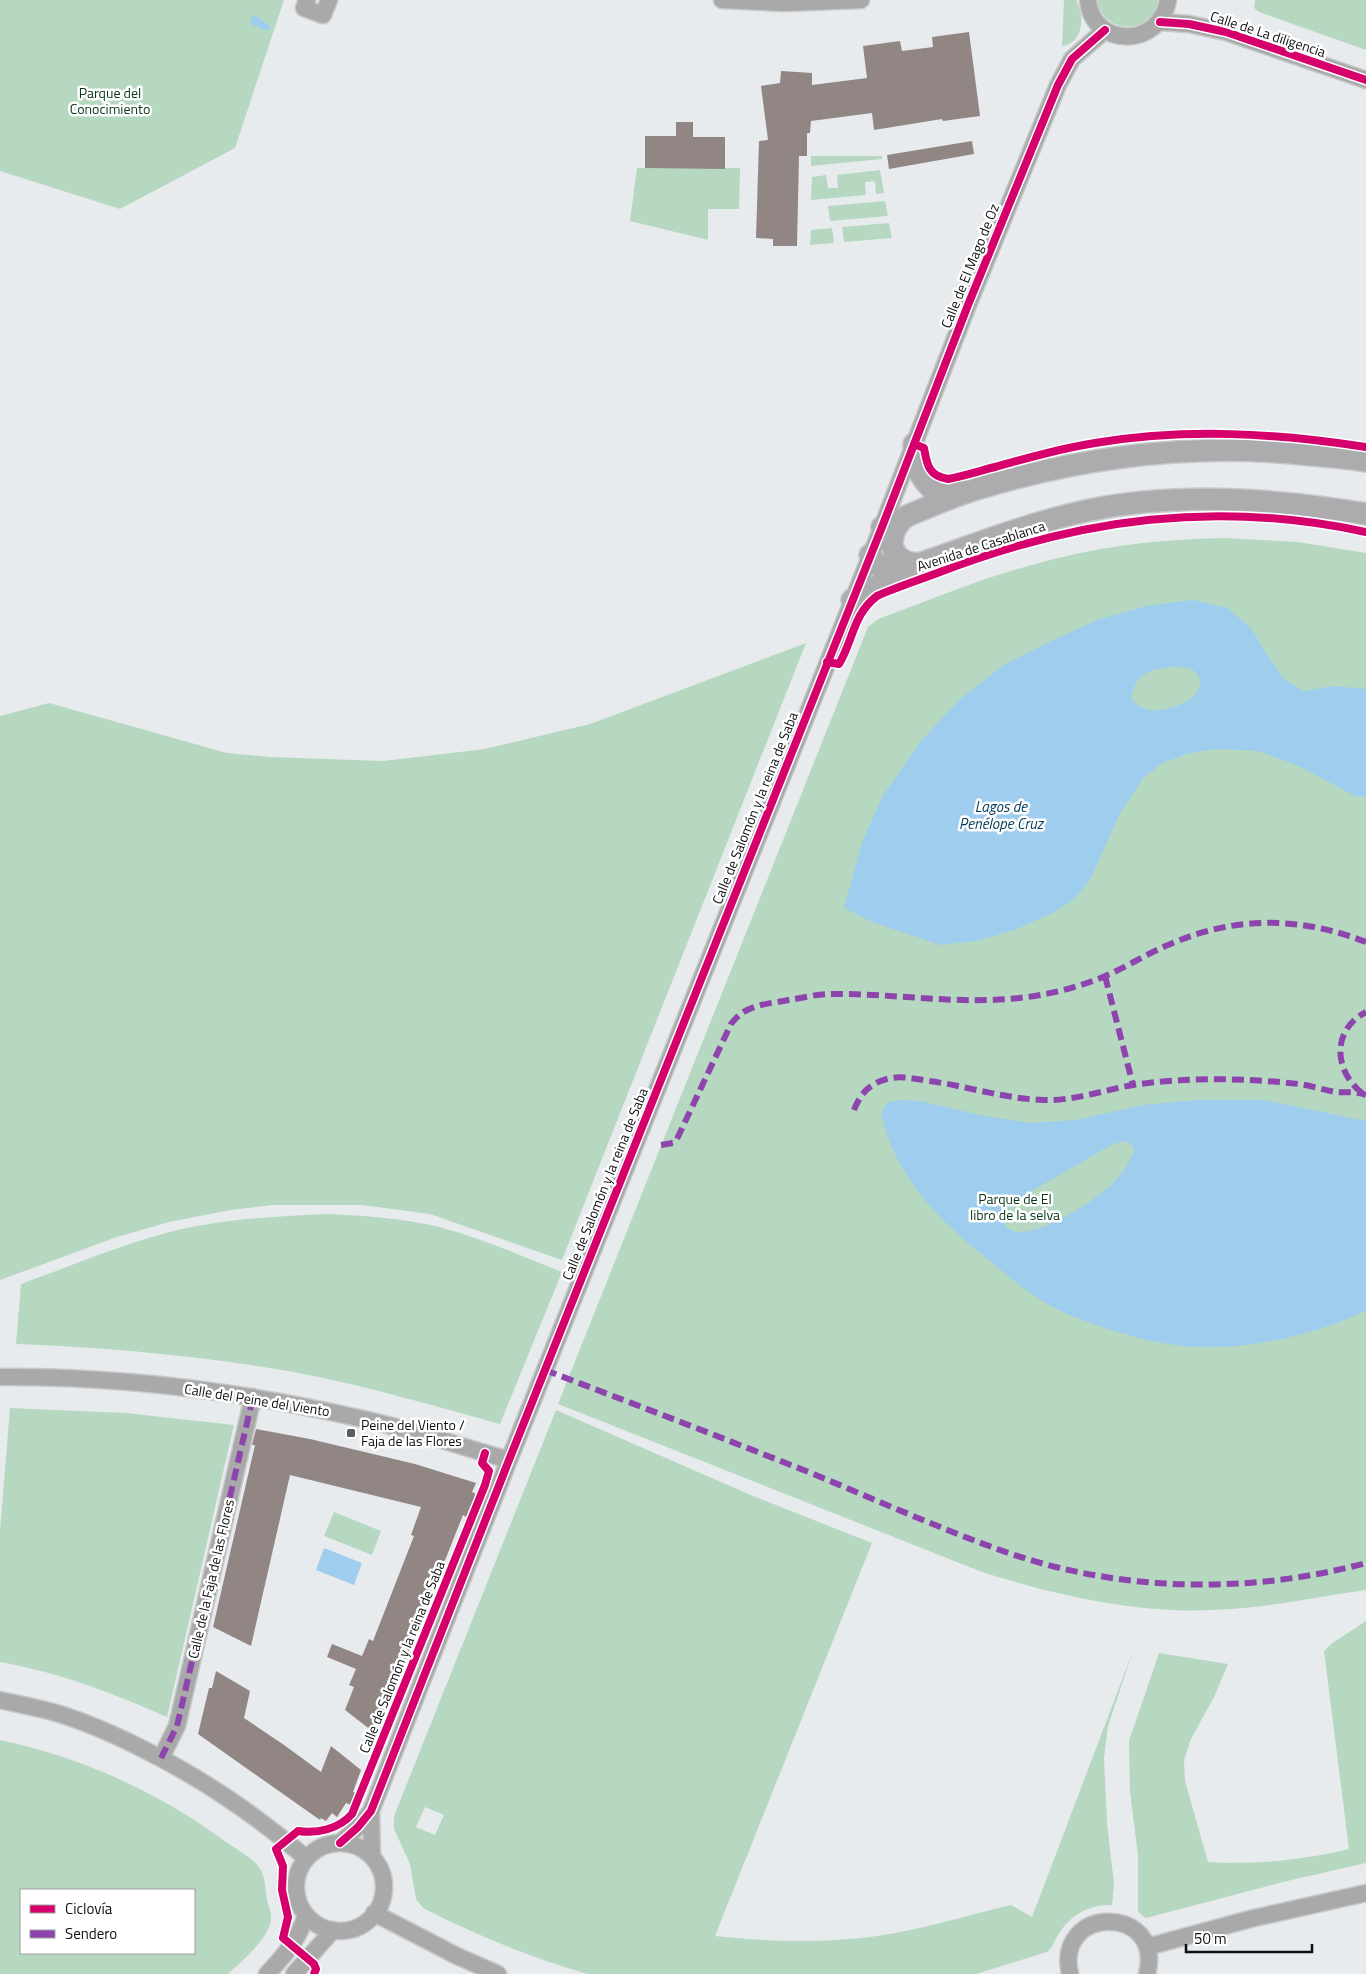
<svg xmlns="http://www.w3.org/2000/svg" width="1366" height="1974" font-family="'Titillium Web',sans-serif">
	<style>
		.green { fill: #b6d8c0; fill-rule: evenodd }
		.water { fill: #9ecdee; fill-rule: evenodd }
		.building { fill: #918683 }
		.lines { fill: none; stroke-linecap: round; stroke-linejoin: round }
		.minor-casing { stroke: #c6c8ca; stroke-width: 19 }
		.major-casing { stroke: #c6c8ca; stroke-width: 24 }
		.minor { stroke: #a8a9a8; stroke-width: 16 }
		.major { stroke: #acabad; stroke-width: 21 }
		.quiet { stroke: #8e44ad; stroke-width: 6; stroke-dasharray: 12 6; stroke-linecap: butt }
		.cycleway-casing { stroke: #fff; stroke-width: 11 }
		.cycleway { stroke: #d6006c; stroke-width: 8 }
		.poi-dot { fill: #5b5d5f; stroke: #fff; stroke-width: 2 }
		.labels { text-anchor: middle; stroke-width: 5; stroke-linejoin: round; paint-order: stroke }
		.street-label { font-size: 14px; fill: #0f1012; stroke: #fff }
		.park-label { font-size: 14px; fill: #073819; stroke: #fff }
		.poi-label { font-size: 14px; fill: #0f1012; stroke: #fff; text-anchor: start }
		.water-label { font-size: 15px; font-style: italic; fill: #023b58; stroke: #fff }
	</style>
	<rect width="100%" height="100%" fill="#e8ebee"/>
	<!-- green -->
	<path class="green" d="M 0,0 L 284,0 L 235,148 L 120,209 L 0,171 Z
		M 1064,0 L 1076,0 C 1085,16 1084,43 1062,46 Z
		M 1097,0 L 1158,0 C 1153,35 1103,36 1097,0 Z
		M 1255,0 L 1366,0 L 1366,50 L 1259,12 L 1254,8 Z
		M 811,156 L 882,156 L 882,159 L 811,166 Z
		M 637,168 L 740,168 L 739,209 L 708,209 L 708,240 L 630,221 Z
		M 880,170 L 884,193 L 876,194 L 875,181 L 865,182 L 866,195 L 811,200 L 812,177 L 826,175 L 828,188 L 838,188 L 837,175 Z
		M 885,201 L 888,216 L 830,221 L 828,206 Z
		M 889,223 L 892,238 L 844,242 L 842,227 Z
		M 832,228 L 834,243 L 810,245 L 811,230 Z
		M 1224,538 L 1298,542 L 1366,553 L 1366,1590 C 1321,1596 1277,1606 1231,1609 C 1146,1616 1062,1597 982,1572 L 558,1404 L 868,627 L 878,619 C 928,601 977,580 1028,566 C 1092,547 1157,539 1224,538 Z
		M 806,643 L 562,1260 L 430,1214 L 362,1205 L 273,1205 L 231,1210 L 169,1222 L 117,1237 L 0,1280 L 0,716 L 49,703 L 227,753 L 271,757 L 383,761 L 485,749 L 590,724 Z
		M 329,1214 C 366,1216 403,1218 439,1227 C 481,1238 522,1256 562,1272 L 500,1424 C 420,1402 340,1378 257,1366 C 177,1354 97,1347 16,1344 L 21,1284 C 77,1264 133,1239 191,1227 C 237,1218 283,1216 329,1214 Z
		M 10,1408 L 126,1413 L 234,1425 L 167,1717 C 113,1693 58,1672 0,1662 L 0,1531 Z
		M 556,1410 L 753,1496 L 872,1543 L 715,1936 C 778,1943 848,1944 910,1930 C 944,1923 977,1913 1011,1905 L 1032,1917 L 1133,1651 L 1108,1726 L 1104,1758 L 1107,1823 L 1114,1884 L 1112,1905 C 1089,1904 1069,1916 1058,1935 C 1054,1941 1053,1948 1047,1952 L 976,1974 L 588,1974 C 531,1958 476,1935 423,1908 L 416,1899 L 410,1864 L 394,1829 L 394,1816 ZM 425,1807 L 444,1815 L 435,1835 L 416,1827 Z
		M 334,1512 L 381,1531 L 372,1555 L 324,1536 Z
		M 1366,1621 L 1366,1863 L 1283,1882 L 1146,1918 L 1138,1912 L 1138,1855 L 1130,1792 L 1129,1741 L 1159,1653 L 1228,1664 L 1214,1697 L 1190,1741 L 1184,1761 L 1185,1781 L 1208,1862 C 1255,1865 1304,1860 1349,1849 L 1324,1651 L 1331,1644 Z
		M 0,1740 C 81,1757 159,1792 226,1842 C 236,1849 251,1857 259,1867 C 266,1877 265,1888 267,1900 C 268,1906 272,1912 271,1918 C 271,1937 241,1962 228,1974 L 0,1974 ZM 21,1890 L 194,1890 L 194,1953 L 21,1953 Z"/>
	<!-- water -->
	<path class="water" d="M 253,14 L 270,26 L 268,31 L 250,24 Z
		M 1193,600 L 1227,608 L 1251,628 L 1267,655 L 1284,679 L 1303,691 L 1333,686 L 1366,689 L 1366,797 L 1355,796 L 1299,766 L 1258,751 L 1215,749 L 1190,753 L 1164,762 L 1143,778 L 1119,815 L 1090,880 L 1075,898 L 1055,912 L 1017,929 L 976,941 L 940,945 L 872,922 L 844,908 L 862,843 L 882,797 L 921,741 L 960,699 L 1004,665 L 1045,644 L 1097,620 L 1146,606 ZM 1171,667 C 1187,668 1196,665 1201,684 C 1199,688 1197,694 1193,697 C 1177,710 1142,719 1131,697 C 1138,672 1147,671 1171,667 Z
		M 898,1100 L 920,1101 L 980,1115 L 1030,1123 L 1076,1120 L 1143,1105 L 1197,1100 L 1264,1100 L 1366,1121 L 1366,1311 C 1312,1336 1242,1352 1182,1346 C 1157,1343 1132,1337 1108,1329 C 1085,1322 1063,1313 1042,1301 C 1020,1287 1000,1269 979,1252 C 934,1216 893,1171 881,1113 L 887,1103 ZM 1127,1141 L 1134,1148 C 1128,1182 1077,1212 1048,1225 C 1039,1229 1028,1231 1018,1233 L 1007,1228 L 1003,1220 L 1010,1208 L 1025,1195 L 1113,1144 Z
		M 324,1548 L 362,1563 L 354,1585 L 316,1570 Z"/>
	<!-- building -->
	<path class="building" d="M 969,32 L 980,116 L 943,121 L 942,119 L 874,130 L 872,113 L 811,121 L 810,133 L 807,133 L 807,156 L 799,156 L 797,246 L 773,246 L 773,239 L 756,238 L 759,141 L 768,140 L 761,86 L 780,83 L 781,71 L 812,73 L 812,85 L 867,78 L 863,46 L 900,41 L 902,51 L 933,47 L 932,37 Z
		M 676,122 L 693,122 L 693,137 L 725,137 L 725,169 L 645,168 L 645,136 L 676,136 Z
		M 972,141 L 974,154 L 889,169 L 887,155 Z
		M 256,1429 L 310,1439 L 415,1464 L 476,1483 L 472,1492 L 476,1494 L 466,1517 L 463,1515 L 376,1734 L 345,1710 L 354,1687 L 349,1685 L 356,1669 L 327,1657 L 332,1644 L 362,1656 L 369,1639 L 373,1641 L 414,1536 L 411,1535 L 421,1507 L 290,1475 L 251,1646 L 213,1627 L 255,1445 L 252,1445 Z
		M 216,1671 L 250,1691 L 244,1718 L 284,1745 L 321,1772 L 331,1746 L 361,1770 L 353,1792 L 356,1793 L 351,1805 L 346,1803 L 337,1817 L 332,1813 L 326,1821 L 321,1818 L 320,1820 L 198,1734 L 209,1688 L 212,1688 Z"/>
	<g class="lines">
		<!-- minor casing -->
		<g class="minor-casing">
			<path id="minor" d="M 307,0 L 304,8 L 323,15 L 329,0
				M 722,0 L 785,3 L 861,0
				M 1088,0 C 1092,48 1160,49 1168,0
				M 1160,22 L 1189,24 L 1226,32 L 1366,80
				M 0,1377 C 122,1376 245,1392 363,1419 C 413,1430 460,1446 509,1460
				M 0,1700 C 14,1703 28,1706 41,1709 C 76,1717 109,1732 141,1748 C 203,1779 253,1813 306,1858
				M 161,1758 L 177,1726 L 253,1397
				M 371,1811 L 372,1857
				M 340,1843 L 358,1827 L 371,1811 L 509,1460 L 882,527 L 968,305 L 1058,85 L 1072,59 L 1105,30
				M296 1887a44 44 0 1 1 88 0a44 44 0 1 1-88 0Z
				M 374,1913 L 457,1956 L 498,1974
				M 1147,1947 L 1254,1918 L 1366,1893
				M 267,1974 C 284,1956 299,1939 306,1915
				M 294,1974 L 333,1930
				M 1070,1974 C 1054,1904 1165,1905 1147,1974"/>
		</g>
		<!-- major casing -->
		<g class="major-casing">
			<path id="major" d="M 914,444 C 915,463 918,476 932,489 L 960,489
				M 905,517 C 893,527 884,550 903,560 C 907,563 913,563 918,564
				M 882,527 C 914,513 946,498 980,488 C 1086,456 1192,443 1302,454 C 1323,456 1345,457 1366,461
				M 870,555 C 877,565 882,571 895,572 C 960,551 1023,524 1090,510 C 1179,492 1277,499 1366,514
				M 852,600 L 905,571"/>
		</g>
		<!-- minor -->
		<use href="#minor" class="minor"/>
		<!-- major -->
		<use href="#major" class="major"/>
		<!-- quiet -->
		<path class="quiet" d="M 1105,976 L 1133,1085
			M 1362,1093 C 1334,1071 1331,1030 1366,1012
			M 854,1110 C 861,1092 871,1082 891,1078 C 904,1076 916,1079 929,1081 C 967,1086 1005,1099 1044,1100 C 1074,1101 1104,1090 1133,1085 C 1187,1077 1245,1078 1299,1084 C 1312,1086 1324,1090 1336,1092 C 1346,1093 1357,1091 1366,1095
			M 661,1145 L 673,1143 L 677,1139 L 731,1024 C 734,1020 738,1016 742,1013 C 755,1004 773,1003 789,1000 C 802,998 817,994 830,994 C 893,993 957,1005 1019,998 C 1048,995 1076,988 1103,977 C 1125,968 1146,954 1168,945 C 1233,916 1300,916 1366,942
			M 545,1370 C 634,1404 723,1438 811,1473 C 874,1499 936,1527 1000,1550 C 1116,1592 1247,1595 1366,1563
			M 161,1758 L 177,1726 L 253,1397"/>
		<!-- cycleway casing -->
		<g class="cycleway-casing">
			<path id="cycleway" d="M 1160,22 L 1189,24 L 1226,32 L 1366,80
				M 914,444 L 924,448 C 927,464 928,476 948,479 C 964,476 979,471 995,467 C 1028,458 1061,448 1095,443 C 1186,428 1275,433 1366,447
				M 827,662 L 839,664 C 853,641 853,614 877,596 C 897,587 919,580 940,572 C 1081,518 1217,500 1366,532
				M 340,1843 L 358,1827 L 371,1811 L 509,1460 L 882,527 L 968,305 L 1058,85 L 1072,59 L 1105,30
				M 314,1974 L 316,1969 L 314,1964 L 283,1938 L 288,1917 L 282,1890 L 283,1866 L 276,1849 L 298,1831 C 317,1834 339,1829 352,1814 L 485,1485 L 489,1471 L 482,1463 L 485,1453"/>
		</g>
		<!-- cycleway -->
		<use href="#cycleway" class="cycleway"/>
	</g>
	<!-- markers -->
	<rect class="poi-dot" x="346" y="1428" width="10" height="10" rx="2.5"/>
	<g class="labels">
		<!-- street labels -->
		<g class="street-label">
			<text transform="translate(1268 34) rotate(18)" y="5">Calle de La diligencia</text>
			<text transform="translate(970 266) rotate(-68)" y="5">Calle de El Mago de Oz</text>
			<text transform="translate(981 546) rotate(-18)" y="5">Avenida de Casablanca</text>
			<text transform="translate(755 808) rotate(-68)" y="5">Calle de Salomón y la reina de Saba</text>
			<text transform="translate(605 1184) rotate(-68)" y="5">Calle de Salomón y la reina de Saba</text>
			<text transform="translate(257 1400) rotate(9)" y="5">Calle del Peine del Viento</text>
			<text transform="translate(211 1579) rotate(-77)" y="5">Calle de la Faja de las Flores</text>
			<text transform="translate(402 1657) rotate(-68)" y="5">Calle de Salomón y la reina de Saba</text>
		</g>
		<!-- park labels -->
		<g class="park-label">
			<text x="110" y="98">Parque del<tspan x="110" dy="16">Conocimiento</tspan></text>
			<text x="1015" y="1204">Parque de El<tspan x="1015" dy="16">libro de la selva</tspan></text>
		</g>
		<!-- poi labels -->
		<g class="poi-label">
			<text x="361" y="1430">Peine del Viento /<tspan x="361" dy="16">Faja de las Flores</tspan></text>
		</g>
		<!-- water labels -->
		<g class="water-label">
			<text x="1001" y="812">Lagos de<tspan x="1001" dy="17">Penélope Cruz</tspan></text>
		</g>
	</g>
	<!-- legend -->
	<rect x="20" y="1889" width="175" height="65" fill="#ffffff" stroke="#9f9fa0"/>
	<rect x="30" y="1905" width="25" height="8" fill="#d6006c" stroke="#9f9fa0"/>
	<text x="65" y="1914" font-size="15" fill="#0f1012">Ciclovía</text>
	<rect x="30" y="1930" width="25" height="8" fill="#8e44ad" stroke="#9f9fa0"/>
	<text x="65" y="1939" font-size="15" fill="#0f1012">Sendero</text>
	<!-- scale -->
	<path d="M1186 1944v8h126v-8" fill="none" stroke="#0f1012" stroke-width="2.5"/>
	<text x="1194" y="1944" font-size="15" fill="#0f1012" stroke="#ffffff" stroke-width="4" paint-order="stroke">50 m</text>
</svg>
